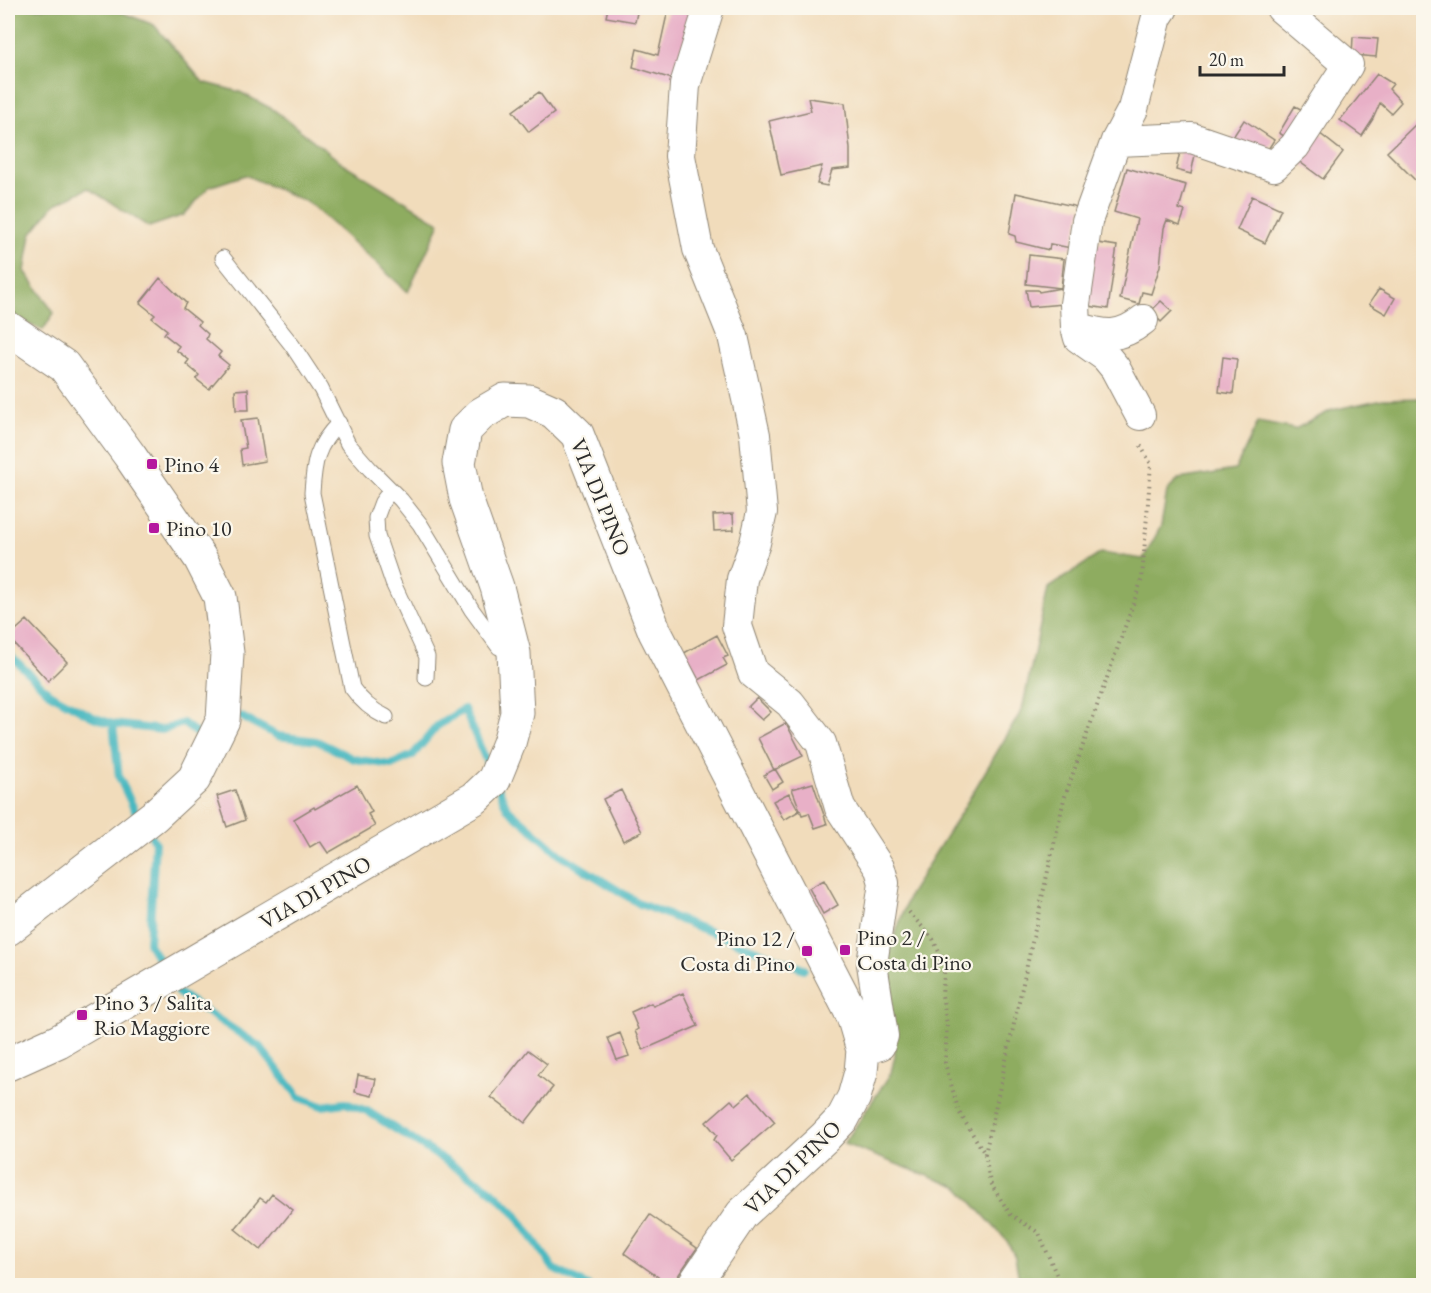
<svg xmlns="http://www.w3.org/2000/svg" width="1431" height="1293" font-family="'EB Garamond',serif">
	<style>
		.forest { fill: #8eac60; stroke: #5c6c46; stroke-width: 1.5 }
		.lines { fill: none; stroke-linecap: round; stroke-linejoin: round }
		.stream { stroke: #49b8c0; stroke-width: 8 }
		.building { fill: #e8b0c7 }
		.lane-casing { stroke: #8e8473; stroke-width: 17 }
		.street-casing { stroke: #8e8473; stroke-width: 32 }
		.secondary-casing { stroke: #8e8473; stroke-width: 35 }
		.path { stroke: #8e8473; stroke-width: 4; stroke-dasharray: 1.5 4.5; stroke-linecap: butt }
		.lane { stroke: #fff; stroke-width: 15 }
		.street { stroke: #fff; stroke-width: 30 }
		.secondary { stroke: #fff; stroke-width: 33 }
		.poi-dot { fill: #b5179e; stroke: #fbf7ec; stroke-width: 2 }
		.labels { text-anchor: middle; stroke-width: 4.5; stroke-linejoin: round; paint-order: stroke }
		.poi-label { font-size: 22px; fill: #2b2b2b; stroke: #fbf7ec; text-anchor: start }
		.street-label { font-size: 22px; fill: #2b2b2b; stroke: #fbf7ec }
	</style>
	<rect width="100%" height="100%" fill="#fbf7ec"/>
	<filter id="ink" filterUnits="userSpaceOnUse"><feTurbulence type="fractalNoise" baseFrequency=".0167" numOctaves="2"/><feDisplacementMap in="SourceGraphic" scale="12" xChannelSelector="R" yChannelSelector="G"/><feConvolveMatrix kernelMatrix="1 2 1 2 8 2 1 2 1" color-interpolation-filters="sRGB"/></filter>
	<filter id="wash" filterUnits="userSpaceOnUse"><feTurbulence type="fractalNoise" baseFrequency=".008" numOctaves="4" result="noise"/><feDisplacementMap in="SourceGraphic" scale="24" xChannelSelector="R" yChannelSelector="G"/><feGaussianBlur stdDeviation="1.35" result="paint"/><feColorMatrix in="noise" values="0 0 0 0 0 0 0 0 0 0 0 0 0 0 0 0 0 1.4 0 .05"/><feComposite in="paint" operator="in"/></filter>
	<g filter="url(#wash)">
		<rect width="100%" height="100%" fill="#f1dcbb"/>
		<!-- forest -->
		<path class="forest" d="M 19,8 L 90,8 L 118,11 L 154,25 L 203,82 L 240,92 L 274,110 L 342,163 L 440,223 L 408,292 L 309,203 L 245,175 L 209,187 L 184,215 L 149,227 L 88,188 L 54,205 L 31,234 L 25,271 L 54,313 L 43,330 L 8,316 L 8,11 Z
			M 1423,398 L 1423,1285 L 1020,1285 L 1015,1257 L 1007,1241 L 959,1188 L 844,1144 L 891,1073 L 895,1055 L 887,971 L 889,953 L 909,895 L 963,809 L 1022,710 L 1048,588 L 1101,553 L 1143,559 L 1161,526 L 1167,491 L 1179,479 L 1235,470 L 1258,422 L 1295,429 L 1332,410 L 1383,399 Z"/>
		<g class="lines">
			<!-- stream -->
			<path class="stream" d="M 8,653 L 49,693 L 93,717 L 113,724 L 162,730 L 183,723 L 196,733
				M 240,716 L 278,736 L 317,741 L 354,759 L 391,765 L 413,755 L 437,726 L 464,709 L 489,767
				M 113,724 L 119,777 L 135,811 L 142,819
				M 498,787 L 507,808 L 561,855 L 640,904 L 804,969
				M 148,830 L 155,842 L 149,944 L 166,972
				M 173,984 L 178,993 L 259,1046 L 299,1097 L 322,1106 L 345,1103 L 367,1111 L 490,1189 L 515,1213 L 554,1269 L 588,1286"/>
		</g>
		<g id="blocks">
			<!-- building -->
			<path class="building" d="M 608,8 L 638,8 L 635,22 L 606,17 Z
				M 663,8 L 704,8 L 679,81 L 633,67 L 637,49 L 658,55 L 668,10 Z
				M 1353,37 L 1378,39 L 1376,57 L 1352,55 Z
				M 1377,74 L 1393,84 L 1389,89 L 1401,102 L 1391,113 L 1380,103 L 1373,119 L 1362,136 L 1340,120 Z
				M 539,92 L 554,113 L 529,132 L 513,111 Z
				M 808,98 L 845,103 L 850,149 L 850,168 L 832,170 L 827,186 L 817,184 L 822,166 L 781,175 L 769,121 L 811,111 Z
				M 1295,106 L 1310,114 L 1294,142 L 1279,133 Z
				M 1244,120 L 1274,140 L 1262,159 L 1231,140 Z
				M 1416,124 L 1424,131 L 1424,174 L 1416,181 L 1387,152 Z
				M 1314,129 L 1343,152 L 1323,179 L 1293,157 Z
				M 1181,147 L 1196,150 L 1191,174 L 1176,170 Z
				M 1127,168 L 1186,185 L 1179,209 L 1185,211 L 1180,225 L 1167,220 L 1164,228 L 1160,266 L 1151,294 L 1142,292 L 1139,304 L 1120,299 L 1137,219 L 1114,212 Z
				M 1016,193 L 1082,208 L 1071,248 L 1050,244 L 1049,250 L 1016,242 L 1015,236 L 1009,234 Z
				M 1252,196 L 1281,209 L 1265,243 L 1237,230 Z
				M 1091,242 L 1117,246 L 1108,309 L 1082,305 Z
				M 1029,255 L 1064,259 L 1061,288 L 1026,284 Z
				M 160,278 L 186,303 L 183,308 L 200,322 L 198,325 L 208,334 L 206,339 L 221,352 L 218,356 L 229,365 L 209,389 L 196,379 L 199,375 L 186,364 L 189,360 L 176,350 L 179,346 L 164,334 L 167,330 L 152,318 L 155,315 L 140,303 Z
				M 1061,288 L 1063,304 L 1029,307 L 1026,290 L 1038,290 L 1039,292 Z
				M 1379,289 L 1395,298 L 1386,314 L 1369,304 Z
				M 1161,301 L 1172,311 L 1161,322 L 1151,311 Z
				M 1223,357 L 1237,359 L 1233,394 L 1219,392 Z
				M 248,389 L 249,410 L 236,410 L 235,390 Z
				M 258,418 L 265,461 L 242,465 L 240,449 L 246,448 L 241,420 Z
				M 733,514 L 734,530 L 714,531 L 713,515 Z
				M 27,620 L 67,662 L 48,681 L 8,637 Z
				M 717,635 L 728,656 L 723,658 L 727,665 L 699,680 L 684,653 Z
				M 757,698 L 771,712 L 762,720 L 748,707 Z
				M 786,723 L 803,756 L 774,770 L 758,738 Z
				M 775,769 L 783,782 L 772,789 L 764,775 Z
				M 813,783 L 827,824 L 815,828 L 809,813 L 802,815 L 792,789 Z
				M 357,785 L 372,812 L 368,814 L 375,826 L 328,853 L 320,841 L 310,847 L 294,819 L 314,807 L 315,809 Z
				M 235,790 L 245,820 L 227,827 L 217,796 Z
				M 621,790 L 642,832 L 623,841 L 603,799 Z
				M 789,793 L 799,811 L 784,820 L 773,801 Z
				M 824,880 L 838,905 L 823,914 L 809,888 Z
				M 683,993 L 698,1026 L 643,1050 L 635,1031 L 638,1029 L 631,1012 L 651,1003 L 653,1006 Z
				M 620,1033 L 629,1056 L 617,1060 L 608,1038 Z
				M 528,1050 L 547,1064 L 538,1075 L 553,1087 L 525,1123 L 491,1097 Z
				M 358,1075 L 376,1079 L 372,1096 L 355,1092 Z
				M 750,1093 L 775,1122 L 731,1160 L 714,1140 L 717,1135 L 706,1122 L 731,1100 L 736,1105 Z
				M 272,1194 L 293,1210 L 261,1250 L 235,1229 L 260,1198 L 266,1202 Z
				M 650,1215 L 697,1248 L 671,1286 L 624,1253 Z"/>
		</g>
	</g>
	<g filter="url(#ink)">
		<use href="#blocks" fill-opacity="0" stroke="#8e8473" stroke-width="1.5"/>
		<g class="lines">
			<!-- lane casing -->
			<g class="lane-casing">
				<path id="lane" d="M 223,258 L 292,345 L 321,389 L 348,444 L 370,469 L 401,500 L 420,524 L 472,610 L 499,647 L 508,651
					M 339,423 C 316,446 314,462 312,493 L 352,688 C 361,701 371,710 386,717
					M 391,490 L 382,502 L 376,518 L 377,536 L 393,583 L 427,657 L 426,678"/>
			</g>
			<!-- street casing -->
			<g class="street-casing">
				<path id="street" d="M 709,8 L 685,85 L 680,156 L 698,249 L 733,336 L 755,435 L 762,512 L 755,543 L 742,579 L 737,626 L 753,673 L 790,703 L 821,743 L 840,808 L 880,869 L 884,883 L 872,964 L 883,1036 L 880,1045 L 863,1050
					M 1116,141 L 1192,138 L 1274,166 L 1295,146 L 1348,65 L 1281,8
					M 1076,327 C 1104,335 1118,340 1143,320
					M 1140,415 L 1115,368 L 1106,357 L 1079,338 L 1076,327 L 1075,304 L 1087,221 L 1116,141 L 1133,109 L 1157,17 L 1163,8"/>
			</g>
			<!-- secondary casing -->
			<g class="secondary-casing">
				<path id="secondary" d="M 8,328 L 64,366 L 130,456 L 200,558 L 220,597 L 227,653 L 223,720 L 194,779 L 154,816 L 8,929
					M 8,1064 L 59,1041 L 475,798 L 494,780 L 509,743 L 517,713 L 514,653 L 497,587 L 466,499 L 459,463 L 465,430 L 481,414 L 505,400 L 529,401 L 554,412 L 577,434 L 655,632 L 853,1016 L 863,1050 L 861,1072 L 854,1097 L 843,1118 L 825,1137 L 742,1214 L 693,1286"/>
			</g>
			<!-- path -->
			<path class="path" d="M 909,912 L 933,939 L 945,965 L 942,995 L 947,1024 L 945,1063 L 959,1112 L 985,1154 L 990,1183 L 1011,1215 L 1039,1233 L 1061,1286
				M 985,1154 L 1064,799 L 1142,579 L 1151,464 L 1139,443"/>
			<!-- lane -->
			<use href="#lane" class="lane"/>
			<!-- street -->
			<use href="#street" class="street"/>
			<!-- secondary -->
			<use href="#secondary" class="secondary"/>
		</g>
	</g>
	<!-- markers -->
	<g class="poi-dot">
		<rect x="146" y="458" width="12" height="12" rx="3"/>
		<rect x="148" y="522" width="12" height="12" rx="3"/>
		<rect x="839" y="944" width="12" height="12" rx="3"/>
		<rect x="801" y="945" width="12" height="12" rx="3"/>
		<rect x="76" y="1009" width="12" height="12" rx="3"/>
	</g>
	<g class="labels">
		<!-- poi labels -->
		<g class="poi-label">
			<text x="164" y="472">Pino 4</text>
			<text x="166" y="536">Pino 10</text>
			<text x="857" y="945">Pino 2 /<tspan x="857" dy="25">Costa di Pino</tspan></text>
			<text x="795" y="946" text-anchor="end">Pino 12 /<tspan x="795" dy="25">Costa di Pino</tspan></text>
			<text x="94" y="1010">Pino 3 / Salita<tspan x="94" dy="25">Rio Maggiore</tspan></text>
		</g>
		<!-- street labels -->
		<g class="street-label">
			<text transform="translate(601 497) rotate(68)" y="8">VIA DI PINO</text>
			<text transform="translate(315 892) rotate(-30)" y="8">VIA DI PINO</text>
			<text transform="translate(792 1167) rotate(-44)" y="8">VIA DI PINO</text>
		</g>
	</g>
	<!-- margin -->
	<rect width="1431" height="1293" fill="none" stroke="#fbf7ec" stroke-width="30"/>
	<!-- scale -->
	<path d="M1200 66v9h84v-9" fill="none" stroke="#2b2b2b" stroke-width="3"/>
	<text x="1209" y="66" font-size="18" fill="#2b2b2b" stroke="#fbf7ec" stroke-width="4.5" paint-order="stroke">20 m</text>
</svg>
